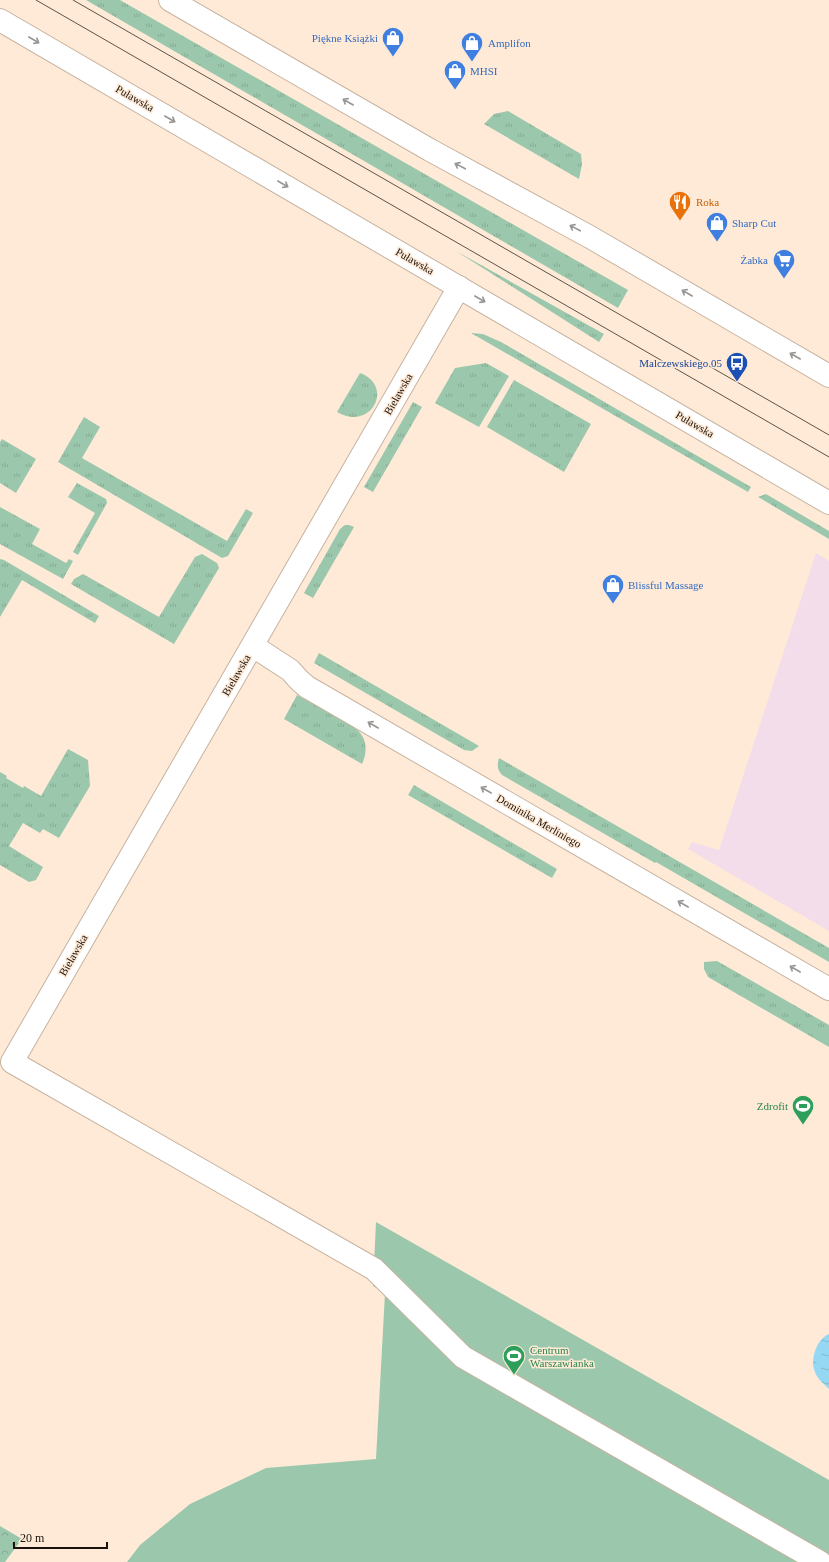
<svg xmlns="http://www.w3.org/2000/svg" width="829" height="1562" font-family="'Times New Roman',serif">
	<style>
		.commercial { fill: #f3ddea }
		.grass { fill: url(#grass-tufts) }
		.park { fill: url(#park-crowns) }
		.garden { fill: #9bc8ac }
		.water { fill: url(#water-ripples) }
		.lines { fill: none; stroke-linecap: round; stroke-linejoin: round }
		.minor-casing { stroke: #c6b3a1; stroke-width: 24 }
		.major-casing { stroke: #c6b3a1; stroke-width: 24 }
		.minor { stroke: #fff; stroke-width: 22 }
		.major { stroke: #fff; stroke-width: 22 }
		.tram { stroke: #5e5349; stroke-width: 1 }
		.oneway { stroke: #989592 }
		.labels { text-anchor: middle; stroke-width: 3; stroke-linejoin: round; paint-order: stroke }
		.shop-label { font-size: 11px; fill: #366cbe; stroke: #ffead7; text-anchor: start }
		.street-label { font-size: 11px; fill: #1a130d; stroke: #ffead7 }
		.food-label { font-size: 11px; fill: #c56008; stroke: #ffead7; text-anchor: start }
		.transit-label { font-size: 11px; fill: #164399; stroke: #ffead7; text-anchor: end }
		.leisure-label { font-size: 11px; fill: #27864d; stroke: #ffead7; text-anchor: end }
	</style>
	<defs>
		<pattern id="grass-tufts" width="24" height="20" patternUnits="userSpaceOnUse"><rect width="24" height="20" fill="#9bc8ac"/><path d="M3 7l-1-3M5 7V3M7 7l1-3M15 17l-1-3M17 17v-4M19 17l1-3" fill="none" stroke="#85ab93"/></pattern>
		<pattern id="park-crowns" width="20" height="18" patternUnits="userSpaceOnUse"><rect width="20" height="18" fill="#9bc8ac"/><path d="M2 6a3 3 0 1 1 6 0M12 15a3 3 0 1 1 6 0" fill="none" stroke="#85ab93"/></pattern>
		<pattern id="water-ripples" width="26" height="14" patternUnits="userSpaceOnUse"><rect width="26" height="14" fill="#94d8f3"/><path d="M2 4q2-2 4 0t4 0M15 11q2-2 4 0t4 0" fill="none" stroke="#7fb8cf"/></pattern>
	</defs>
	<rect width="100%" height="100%" fill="#ffead7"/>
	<!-- commercial -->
	<path class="commercial" d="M 816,553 L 829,561 L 829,931 L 688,849 L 692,842 L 719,850 Z"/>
	<!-- grass -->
	<path class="grass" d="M 86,0 L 120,0 L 628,290 L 618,308 Z
		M 508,111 L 581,154 L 582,164 L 579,179 L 484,124 L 494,114 Z
		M 456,251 L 604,334 L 599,342 Z
		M 471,333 L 483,334 L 501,342 L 751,487 L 748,492 Z
		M 486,363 L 509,376 L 479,427 L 435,403 L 455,368 Z
		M 360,373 C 395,386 371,432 337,412 Z
		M 514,380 L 591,424 L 564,472 L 487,427 Z
		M 413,402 L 422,407 L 373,492 L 364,487 Z
		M 84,417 L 100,427 L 82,458 L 227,541 L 246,509 L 253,513 L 228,556 L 222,558 L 58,462 Z
		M 2,439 L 36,459 L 16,493 L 0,483 L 0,442 Z
		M 77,483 L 106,499 L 107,503 L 78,555 L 73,552 L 95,513 L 68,497 Z
		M 766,494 L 829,531 L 829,539 L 758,497 Z
		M 0,507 L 40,529 L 32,544 L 66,563 L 69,559 L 73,561 L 63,579 L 0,544 Z
		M 345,525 L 349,525 L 354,527 L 313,598 L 304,593 L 340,529 Z
		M 202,554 L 217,563 L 219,568 L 174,644 L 71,584 L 74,579 L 83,574 L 159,617 L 195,557 Z
		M 0,559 L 4,560 L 99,616 L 95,623 L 22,580 L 0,617 Z
		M 319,653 L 479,746 L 472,751 L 464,750 L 314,663 Z
		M 297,695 C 310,702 355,724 361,734 C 368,744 366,755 362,764 L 284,719 Z
		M 68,749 L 88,760 L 90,786 L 59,838 L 43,829 L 40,833 L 23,823 L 9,846 L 43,867 L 36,880 L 29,882 L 0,865 L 0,772 L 7,776 L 6,778 L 23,788 L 24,786 L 41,796 Z
		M 499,758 L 829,948 L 829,962 L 656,862 L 655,863 L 502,775 C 497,770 497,765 499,758 Z
		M 414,785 L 557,869 L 552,878 L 408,795 Z
		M 717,961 L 829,1025 L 829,1047 L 708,977 L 704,969 L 704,962 Z"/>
	<!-- park -->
	<path class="park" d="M 0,1526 L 22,1539 L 5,1562 L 0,1562 Z"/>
	<!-- garden -->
	<path class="garden" d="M 376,1222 L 829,1480 L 829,1562 L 127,1562 L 140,1545 L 190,1504 L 266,1468 L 376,1459 L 385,1293 L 373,1286 Z"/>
	<!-- water -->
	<path class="water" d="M 829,1334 L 829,1389 C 823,1383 816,1378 814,1369 C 811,1357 817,1339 829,1334 Z"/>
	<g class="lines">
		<!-- minor casing -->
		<g class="minor-casing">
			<path id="minor" d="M 459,287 L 12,1062 L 374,1269 L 463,1357 L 820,1562
				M 253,646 L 290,670 L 299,680 L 307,687 L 829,989"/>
		</g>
		<!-- major casing -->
		<g class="major-casing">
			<path id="major" d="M 170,0 L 430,150 L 590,237 L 829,376
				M 0,20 L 829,503"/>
		</g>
		<!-- minor -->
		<use href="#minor" class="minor"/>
		<!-- major -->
		<use href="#major" class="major"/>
		<!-- tram -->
		<path class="tram" d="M 36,0 L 829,457
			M 73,0 L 829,435"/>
	</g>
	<!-- one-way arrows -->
	<defs><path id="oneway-shaft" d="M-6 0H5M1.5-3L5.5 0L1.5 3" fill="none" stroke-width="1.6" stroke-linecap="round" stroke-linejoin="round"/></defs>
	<g class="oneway">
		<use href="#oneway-shaft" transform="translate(34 40) rotate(30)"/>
		<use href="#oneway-shaft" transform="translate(348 102) rotate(-150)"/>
		<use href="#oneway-shaft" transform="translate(170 119) rotate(30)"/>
		<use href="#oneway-shaft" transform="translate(460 166) rotate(-152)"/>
		<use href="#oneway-shaft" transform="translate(283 184) rotate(30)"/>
		<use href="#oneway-shaft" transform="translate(575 228) rotate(-152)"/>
		<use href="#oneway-shaft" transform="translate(687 293) rotate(-150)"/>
		<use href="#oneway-shaft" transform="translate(480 299) rotate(30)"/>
		<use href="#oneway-shaft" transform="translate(795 356) rotate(-150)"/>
		<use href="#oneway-shaft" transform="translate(373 725) rotate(-150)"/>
		<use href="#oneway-shaft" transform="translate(486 790) rotate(-150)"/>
		<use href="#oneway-shaft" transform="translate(683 904) rotate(-150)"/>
		<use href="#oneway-shaft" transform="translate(795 969) rotate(-150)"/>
	</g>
	<!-- icons -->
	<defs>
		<g id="shop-pin" transform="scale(1.15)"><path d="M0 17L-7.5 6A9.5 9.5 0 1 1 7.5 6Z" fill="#3f7fe0" stroke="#ffead7"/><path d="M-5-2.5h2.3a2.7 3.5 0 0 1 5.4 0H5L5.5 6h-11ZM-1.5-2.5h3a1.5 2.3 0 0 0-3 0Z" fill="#fff"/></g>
		<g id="restaurant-pin" transform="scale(1.15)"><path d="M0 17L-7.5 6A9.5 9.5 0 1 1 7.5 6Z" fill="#e8710a" stroke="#ffead7"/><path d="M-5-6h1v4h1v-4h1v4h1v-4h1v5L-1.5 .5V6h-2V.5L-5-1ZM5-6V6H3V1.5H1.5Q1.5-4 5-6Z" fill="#fff"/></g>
		<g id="supermarket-pin" transform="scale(1.15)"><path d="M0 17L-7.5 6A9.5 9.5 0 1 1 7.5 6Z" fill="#3f7fe0" stroke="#ffead7"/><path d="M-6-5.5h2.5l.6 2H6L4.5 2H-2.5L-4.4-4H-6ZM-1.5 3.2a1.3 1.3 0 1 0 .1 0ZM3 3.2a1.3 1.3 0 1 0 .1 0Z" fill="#fff"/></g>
		<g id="bus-pin" transform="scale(1.15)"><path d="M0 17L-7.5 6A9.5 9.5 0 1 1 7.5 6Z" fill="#1a4fb4" stroke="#ffead7"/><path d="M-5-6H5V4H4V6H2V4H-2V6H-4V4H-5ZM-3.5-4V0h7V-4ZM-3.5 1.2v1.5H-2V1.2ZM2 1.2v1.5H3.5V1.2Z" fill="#fff"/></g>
		<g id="stadium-pin" transform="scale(1.15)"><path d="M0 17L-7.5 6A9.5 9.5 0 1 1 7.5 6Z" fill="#2e9e5b" stroke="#ffead7"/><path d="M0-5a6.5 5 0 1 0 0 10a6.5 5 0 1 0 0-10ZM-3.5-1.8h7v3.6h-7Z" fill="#fff"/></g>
	</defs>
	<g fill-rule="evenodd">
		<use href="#shop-pin" x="393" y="38"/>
		<use href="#shop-pin" x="472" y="43"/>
		<use href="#shop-pin" x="455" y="71"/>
		<use href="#restaurant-pin" x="680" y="202"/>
		<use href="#shop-pin" x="717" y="223"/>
		<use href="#supermarket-pin" x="784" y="260"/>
		<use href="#bus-pin" x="737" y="363"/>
		<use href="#shop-pin" x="613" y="585"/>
		<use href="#stadium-pin" x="803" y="1106"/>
		<use href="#stadium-pin" x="514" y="1356"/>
	</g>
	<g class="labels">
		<!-- shop labels -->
		<g class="shop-label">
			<text x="378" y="42" text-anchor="end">Piękne Książki</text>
			<text x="488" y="47">Amplifon</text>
			<text x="470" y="75">MHSI</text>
			<text x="732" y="227">Sharp Cut</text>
			<text x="768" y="264" text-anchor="end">Żabka</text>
			<text x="628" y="589">Blissful Massage</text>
		</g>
		<!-- street labels -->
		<g class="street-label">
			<text transform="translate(135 98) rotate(30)" y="4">Puławska</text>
			<text transform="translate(415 261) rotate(30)" y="4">Puławska</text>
			<text transform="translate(398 394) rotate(-60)" y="4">Bielawska</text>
			<text transform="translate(695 424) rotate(30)" y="4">Puławska</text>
			<text transform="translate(236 675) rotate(-60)" y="4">Bielawska</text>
			<text transform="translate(539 821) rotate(30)" y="4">Dominika Merliniego</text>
			<text transform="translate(73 955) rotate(-60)" y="4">Bielawska</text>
		</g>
		<!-- food labels -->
		<g class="food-label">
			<text x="696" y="206">Roka</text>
		</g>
		<!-- transit labels -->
		<g class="transit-label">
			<text x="722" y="367">Malczewskiego 05</text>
		</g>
		<!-- leisure labels -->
		<g class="leisure-label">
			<text x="788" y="1110">Zdrofit</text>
			<text x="530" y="1354" text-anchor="start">Centrum<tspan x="530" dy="13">Warszawianka</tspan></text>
		</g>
	</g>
	<!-- scale -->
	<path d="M14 1542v6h93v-6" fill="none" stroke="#1a130d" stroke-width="2"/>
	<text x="20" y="1542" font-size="12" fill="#1a130d" stroke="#ffead7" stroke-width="3" paint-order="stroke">20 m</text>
</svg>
